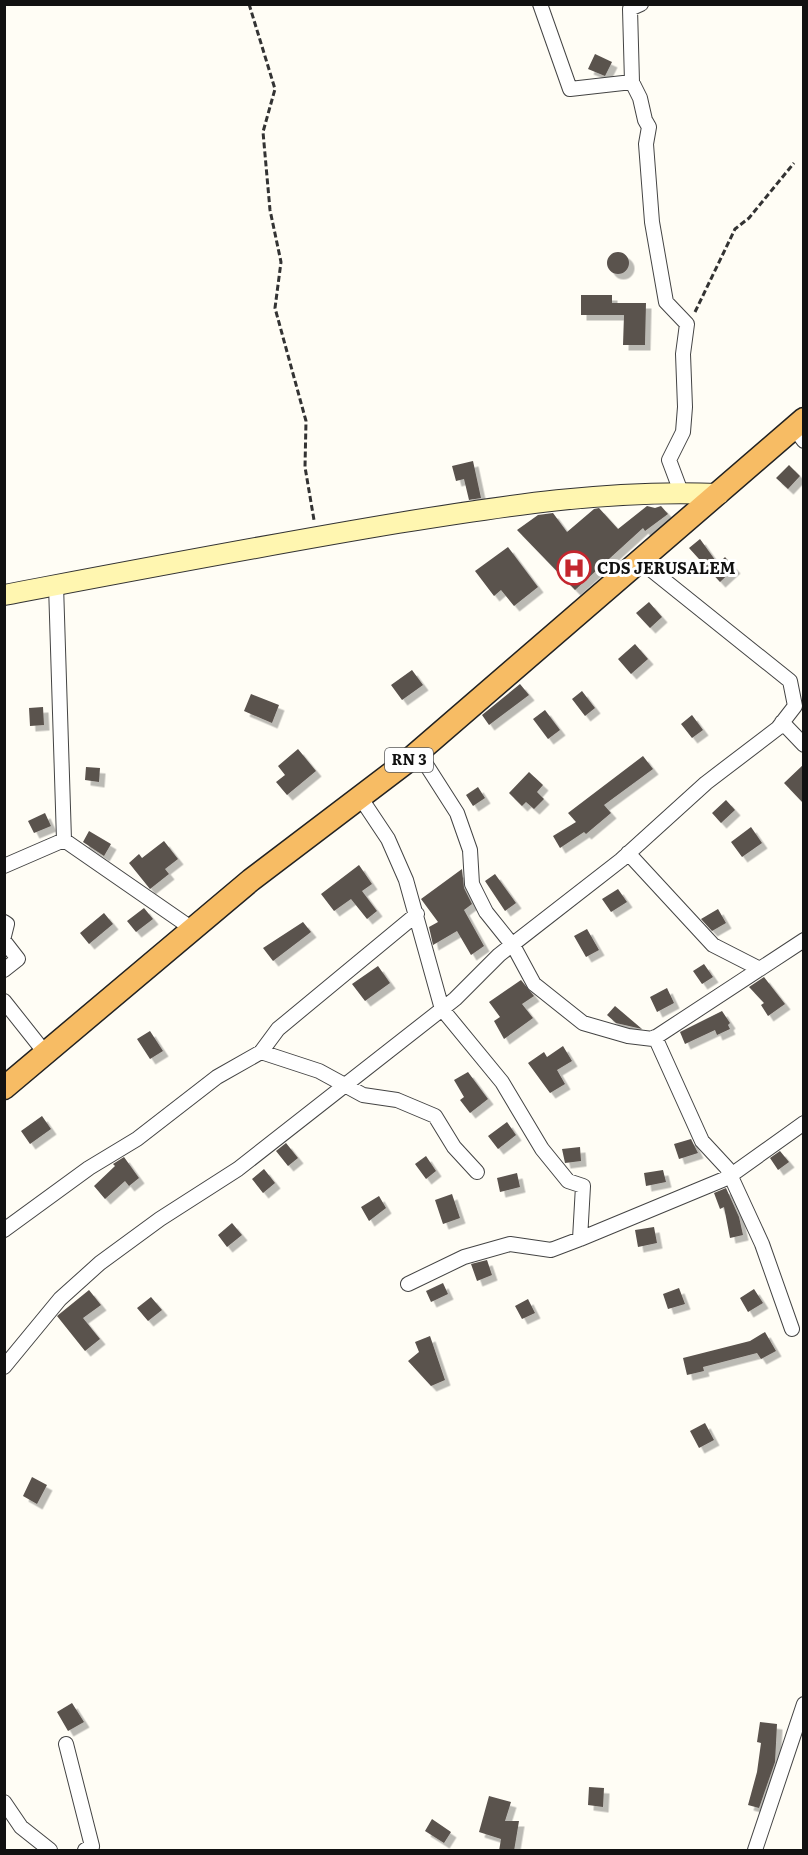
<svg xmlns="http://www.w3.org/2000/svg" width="808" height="1855" font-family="Literata,serif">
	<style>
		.building { fill: #5a524d; filter: url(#shadow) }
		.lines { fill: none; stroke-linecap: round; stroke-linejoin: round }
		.minor-casing { stroke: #444; stroke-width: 16 }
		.secondary-casing { stroke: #333; stroke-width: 22 }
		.trunk-casing { stroke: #222; stroke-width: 25 }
		.path { stroke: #333; stroke-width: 3; stroke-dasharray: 6 3; stroke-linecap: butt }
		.minor { stroke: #fff; stroke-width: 14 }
		.secondary { stroke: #fff6b0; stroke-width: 20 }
		.trunk { stroke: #f7bc64; stroke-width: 22 }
		.labels { text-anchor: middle; stroke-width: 6; stroke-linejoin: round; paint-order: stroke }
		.shield { fill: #fff; stroke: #585858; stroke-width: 1.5 }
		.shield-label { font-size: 15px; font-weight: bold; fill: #111 }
		.poi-label { font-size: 16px; font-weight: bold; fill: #111; stroke: #fff; text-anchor: start }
	</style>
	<defs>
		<filter id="shadow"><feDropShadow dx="5.5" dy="5.5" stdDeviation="0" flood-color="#0004"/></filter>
	</defs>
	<rect width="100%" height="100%" fill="#fffdf5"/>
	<!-- building -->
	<path class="building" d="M 595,54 L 612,62 L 605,76 L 588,69 Z
		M607 263a11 11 0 1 1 22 0a11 11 0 1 1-22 0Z
		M 581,295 L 612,295 L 612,303 L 646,303 L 645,345 L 623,345 L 624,315 L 581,315 Z
		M 473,461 L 481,498 L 469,500 L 464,479 L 456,481 L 452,466 Z
		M 789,465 L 800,476 L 788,489 L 776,478 Z
		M 647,506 L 655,508 L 661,506 L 668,514 L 645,531 L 643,528 L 575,590 L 517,530 L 538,515 L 553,513 L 567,532 L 594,509 L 599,508 L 618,529 Z
		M 700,539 L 718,564 L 725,557 L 735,568 L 720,582 L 689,548 Z
		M 508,547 L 538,587 L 514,606 L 501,590 L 494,596 L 475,571 Z
		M 649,602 L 662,617 L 650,628 L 636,613 Z
		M 635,644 L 648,659 L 631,674 L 618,659 Z
		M 412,670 L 423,685 L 402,700 L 391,685 Z
		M 520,684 L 529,695 L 489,725 L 482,715 Z
		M 582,691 L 595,708 L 585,716 L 572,699 Z
		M 251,694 L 279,705 L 272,723 L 244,711 Z
		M 43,707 L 44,725 L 30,726 L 29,708 Z
		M 545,710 L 560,730 L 548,739 L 533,719 Z
		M 692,715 L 703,730 L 692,738 L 681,724 Z
		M 298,749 L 316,771 L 287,795 L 276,782 L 285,775 L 278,766 Z
		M 643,756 L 653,769 L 604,805 L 611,813 L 586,834 L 584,832 L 560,848 L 553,836 L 576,822 L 568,813 Z
		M 804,764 L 804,804 L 784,783 Z
		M 86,767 L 100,768 L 99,782 L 85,780 Z
		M 529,772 L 543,785 L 537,792 L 544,799 L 534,809 L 526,802 L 522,806 L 509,793 Z
		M 478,787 L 485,798 L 473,806 L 466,795 Z
		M 726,800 L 735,810 L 721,823 L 712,813 Z
		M 45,813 L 51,826 L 34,833 L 28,821 Z
		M 751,827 L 762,843 L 742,857 L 731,842 Z
		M 89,831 L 111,844 L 104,856 L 83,842 Z
		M 164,841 L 178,859 L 165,869 L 169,874 L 150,889 L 129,863 L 139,854 L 142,858 Z
		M 359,865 L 372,884 L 362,891 L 377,911 L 367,919 L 351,899 L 334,911 L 321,894 Z
		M 462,869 L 464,888 L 472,904 L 464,910 L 484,946 L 471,955 L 457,931 L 433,945 L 429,927 L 438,922 L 421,899 Z
		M 495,874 L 516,903 L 505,911 L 485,881 Z
		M 618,889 L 627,902 L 611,912 L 602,899 Z
		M 144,908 L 153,919 L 136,932 L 127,921 Z
		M 718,909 L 726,923 L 712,931 L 701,919 Z
		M 104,913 L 113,924 L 89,944 L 80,933 Z
		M 303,922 L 311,932 L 273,961 L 263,948 Z
		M 587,929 L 599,950 L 586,957 L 574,936 Z
		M 704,964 L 713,977 L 702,984 L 693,971 Z
		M 378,966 L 390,983 L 365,1001 L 352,984 Z
		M 764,977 L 785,1004 L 768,1016 L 761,1005 L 764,1003 L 749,987 Z
		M 521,980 L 534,996 L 522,1004 L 533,1018 L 504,1039 L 494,1021 L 500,1017 L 489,1002 Z
		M 667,988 L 674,1003 L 657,1012 L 650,997 Z
		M 615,1006 L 642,1029 L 616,1023 L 607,1015 Z
		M 722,1011 L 730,1023 L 728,1025 L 730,1029 L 717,1035 L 715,1030 L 685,1044 L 680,1032 Z
		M 150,1031 L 163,1051 L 150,1059 L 137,1039 Z
		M 563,1046 L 572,1061 L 557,1070 L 565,1084 L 550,1093 L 528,1063 L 544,1052 L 547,1057 Z
		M 468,1072 L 488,1099 L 470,1113 L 460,1100 L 464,1097 L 454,1080 Z
		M 42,1116 L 51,1129 L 30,1144 L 21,1131 Z
		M 507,1122 L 516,1135 L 498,1149 L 488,1136 Z
		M 691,1139 L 698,1153 L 679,1159 L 674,1144 Z
		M 286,1143 L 298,1158 L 288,1166 L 276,1151 Z
		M 580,1147 L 581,1161 L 565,1163 L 562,1149 Z
		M 780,1151 L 789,1162 L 778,1170 L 770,1158 Z
		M 426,1156 L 436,1171 L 426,1179 L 415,1164 Z
		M 124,1157 L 139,1178 L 129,1186 L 125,1181 L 105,1199 L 94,1186 L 115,1166 L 113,1164 Z
		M 264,1169 L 275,1183 L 263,1193 L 252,1179 Z
		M 663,1170 L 666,1182 L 646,1186 L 644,1173 Z
		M 517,1173 L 520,1187 L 500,1192 L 497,1178 Z
		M 726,1188 L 739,1217 L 743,1235 L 730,1238 L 724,1207 L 720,1209 L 714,1193 Z
		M 452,1194 L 460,1218 L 443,1224 L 435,1200 Z
		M 379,1196 L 386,1208 L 369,1221 L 361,1207 Z
		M 232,1223 L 242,1235 L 227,1247 L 218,1235 Z
		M 654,1227 L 657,1243 L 638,1247 L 635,1230 Z
		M 487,1260 L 492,1275 L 477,1281 L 471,1264 Z
		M 443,1283 L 448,1294 L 431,1302 L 426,1291 Z
		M 679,1288 L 685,1304 L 668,1309 L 663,1294 Z
		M 754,1289 L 763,1303 L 748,1312 L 740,1298 Z
		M 89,1290 L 101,1305 L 83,1318 L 100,1339 L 85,1351 L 57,1316 Z
		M 151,1297 L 162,1310 L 148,1321 L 137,1308 Z
		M 528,1299 L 535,1313 L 522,1319 L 515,1306 Z
		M 765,1332 L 776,1351 L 761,1359 L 757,1353 L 703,1367 L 704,1371 L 687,1375 L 683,1358 L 750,1341 Z
		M 430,1336 L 445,1380 L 431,1386 L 408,1361 L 419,1352 L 415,1342 Z
		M 705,1423 L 714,1440 L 699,1448 L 690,1431 Z
		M 32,1477 L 47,1485 L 37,1504 L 23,1496 Z
		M 72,1703 L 84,1722 L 68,1731 L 57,1712 Z
		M 760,1722 L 777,1724 L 775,1762 L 759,1808 L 748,1805 L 757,1772 L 761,1743 L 757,1742 Z
		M 589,1787 L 604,1788 L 603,1807 L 588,1805 Z
		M 489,1796 L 511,1802 L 505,1821 L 519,1821 L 514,1851 L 499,1851 L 501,1839 L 479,1832 Z
		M 432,1819 L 451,1832 L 444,1843 L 425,1831 Z"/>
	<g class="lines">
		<!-- minor casing -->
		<g class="minor-casing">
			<path id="minor" d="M 540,4 L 570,89 L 632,82
				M 641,4 L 630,9 L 632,82 L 640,98 L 645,120 L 649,127 L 646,144 L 652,222 L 666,302 L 687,324 L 683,354 L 685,407 L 683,432 L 669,460 L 681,492
				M 794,428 L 804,441
				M 56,585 L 64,840
				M 782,722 L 804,745
				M 418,752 L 457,813 L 470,850 L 472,884 L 486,912 L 514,947 L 534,984 L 583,1023 L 628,1036 L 653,1039 L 804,940
				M 360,797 L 388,839 L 406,880 L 442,1009 L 502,1082 L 542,1149 L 568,1181 L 583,1186 L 580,1239
				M 628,853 L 713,945 L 760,969
				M 4,866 L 64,840 L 194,930
				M 4,922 L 7,924 L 4,936
				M 4,941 L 18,959 L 4,970
				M 4,1001 L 46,1054
				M 655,1037 L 702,1141 L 727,1168 L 762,1244 L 792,1329
				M 261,1052 L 278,1029 L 417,914
				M 4,1230 L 89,1168 L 137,1139 L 217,1077 L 261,1052 L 319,1071 L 363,1095 L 397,1100 L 435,1116 L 454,1147 L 477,1172
				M 408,1284 L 464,1257 L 510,1244 L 551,1250 L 580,1239 L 727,1178 L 804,1123
				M 4,1367 L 60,1299 L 100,1263 L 160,1219 L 238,1169 L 455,999 L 499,955 L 621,860 L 706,783 L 778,728 L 795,706 L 790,681 L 639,560
				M 66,1744 L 92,1846 L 85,1850
				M 4,1802 L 21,1827 L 50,1850
				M 755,1850 L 804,1704"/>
		</g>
		<!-- secondary casing -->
		<g class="secondary-casing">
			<path id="secondary" d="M 4,595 C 136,570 266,545 398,523 C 503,506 611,489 719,494"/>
		</g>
		<!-- trunk casing -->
		<g class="trunk-casing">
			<path id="trunk" d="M 4,1088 L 251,880 L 409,760 L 804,419"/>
		</g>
		<!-- path -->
		<path class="path" d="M 249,4 L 275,89 L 263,132 L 270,210 L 281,262 L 275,308 L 306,421 L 305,467 L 314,520
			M 695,312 L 735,229 L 749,218 L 794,163"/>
		<!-- minor -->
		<use href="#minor" class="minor"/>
		<!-- secondary -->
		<use href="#secondary" class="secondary"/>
		<!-- trunk -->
		<use href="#trunk" class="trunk"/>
	</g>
	<!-- icons -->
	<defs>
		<g id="hospital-ring" transform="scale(1.725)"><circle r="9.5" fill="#fff" stroke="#c4262e" stroke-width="1.5"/><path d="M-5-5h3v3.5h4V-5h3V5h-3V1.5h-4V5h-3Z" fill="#c4262e"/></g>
	</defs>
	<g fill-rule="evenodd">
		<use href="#hospital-ring" x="574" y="568"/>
	</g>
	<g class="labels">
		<!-- shield labels -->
		<rect class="shield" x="385" y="748" width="48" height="24" rx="4.5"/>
		<g class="shield-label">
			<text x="409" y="765">RN 3</text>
		</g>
		<!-- poi labels -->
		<g class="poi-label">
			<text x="597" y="574">CDS JERUSALEM</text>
		</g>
	</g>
	<!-- border -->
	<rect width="808" height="1855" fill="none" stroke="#111111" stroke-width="12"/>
</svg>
